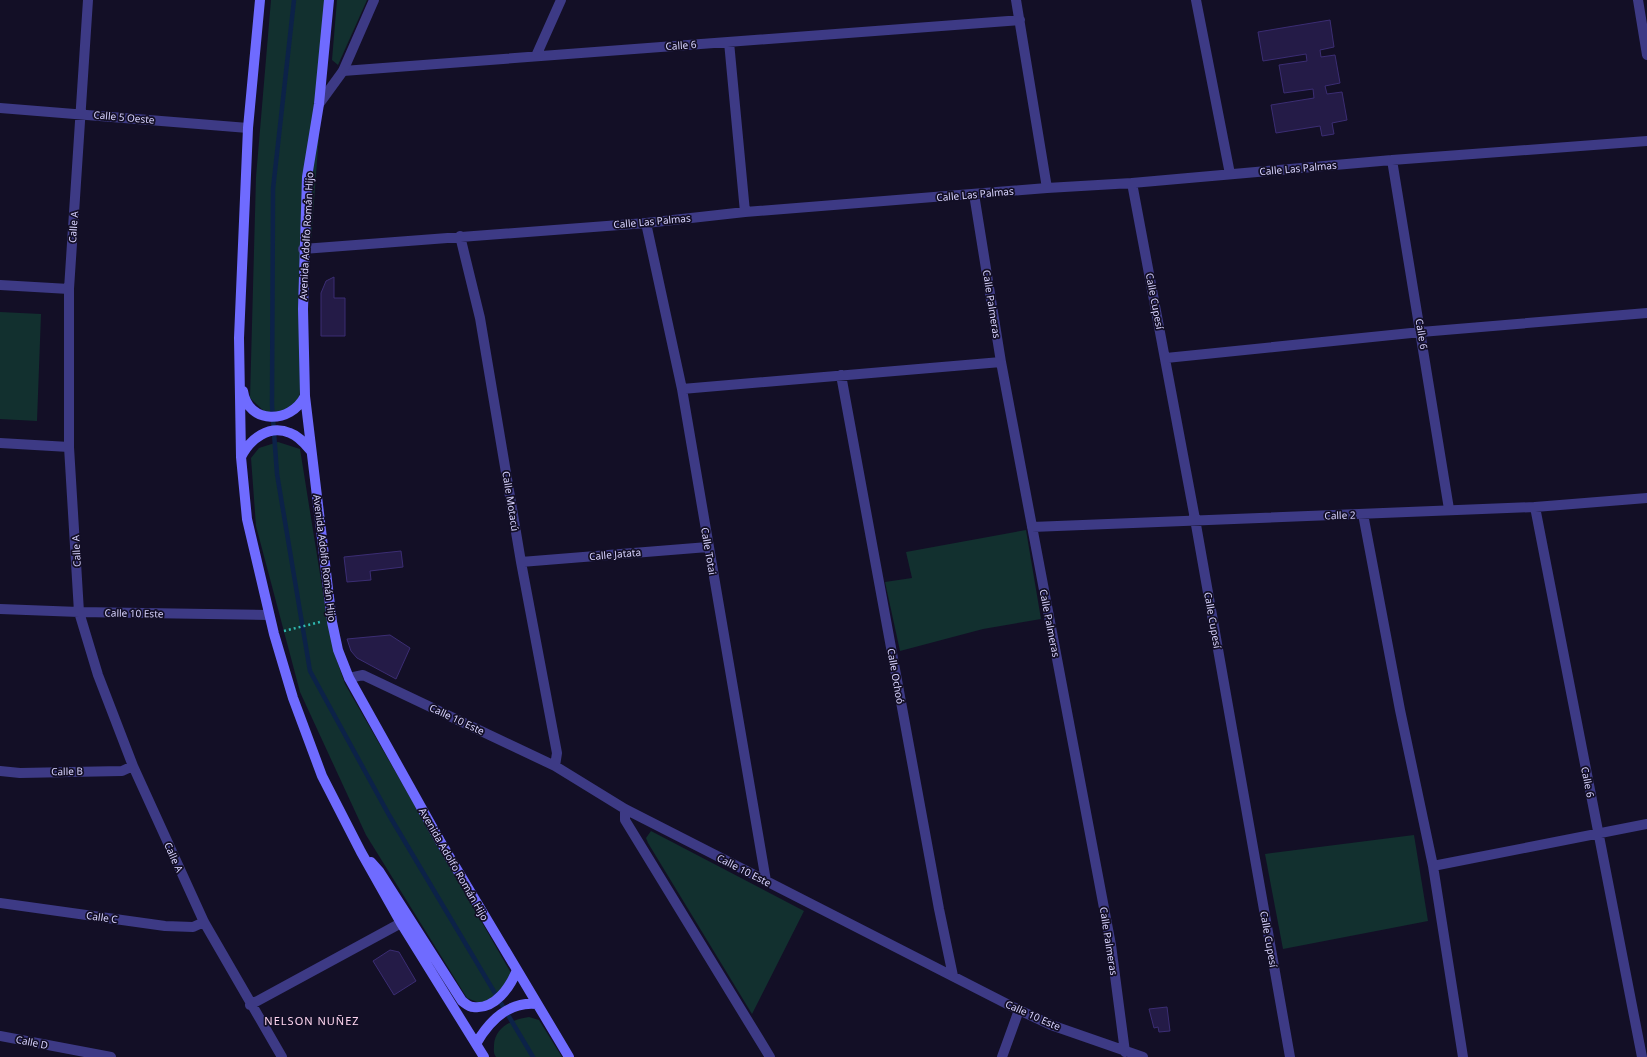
<svg xmlns="http://www.w3.org/2000/svg" width="1647" height="1057" font-family="'Noto Sans',sans-serif">
	<style>
		.green { fill: #12302f }
		.lines { fill: none; stroke-linecap: round; stroke-linejoin: round }
		.stream { stroke: #0c2248; stroke-width: 4.5 }
		.building { fill: #241b47; stroke: #3b2d73 }
		.path { stroke: #2fb8b0; stroke-width: 2.5; stroke-dasharray: 2 3; stroke-linecap: butt }
		.minor { stroke: #3d3a85; stroke-width: 10 }
		.tertiary { stroke: #3d3a85; stroke-width: 10 }
		.secondary { stroke: #6f6bff; stroke-width: 10 }
		.labels { text-anchor: middle; stroke-width: 3.5; stroke-linejoin: round; paint-order: stroke }
		.street-label { font-size: 10px; fill: #d9d4ff; stroke: #130f26 }
		.neighbourhood-label { font-size: 11px; letter-spacing: 1px; fill: #ffd6f0; stroke: #130f26 }
	</style>
	<rect width="100%" height="100%" fill="#130f26"/>
	<!-- green -->
	<path class="green" d="M 271,0 L 329,0 L 299,403 L 289,410 L 267,414 L 250,398 L 256,177 Z
		M 337,0 L 367,0 L 338,65 L 332,60 Z
		M 0,312 L 41,314 L 37,421 L 0,419 Z
		M 278,442 L 300,449 L 328,624 L 337,661 L 345,684 L 511,973 L 502,992 L 482,1004 L 467,998 L 366,835 L 300,692 L 256,526 L 251,458 L 259,448 Z
		M 1026,530 L 1041,619 L 983,629 L 900,651 L 885,582 L 912,578 L 906,552 Z
		M 651,831 L 804,911 L 752,1014 L 648,843 L 646,838 Z
		M 1414,835 L 1428,921 L 1283,949 L 1265,854 Z
		M 529,1017 L 539,1020 L 562,1057 L 496,1057 C 493,1053 494,1050 494,1045 C 495,1027 513,1019 529,1017 Z"/>
	<g class="lines">
		<!-- stream -->
		<path class="stream" d="M 294,0 L 273,189 L 272,405 L 277,474 L 310,671 L 389,815 L 533,1057"/>
	</g>
	<!-- building -->
	<path class="building" d="M 1330,20 L 1334,47 L 1320,50 L 1321,57 L 1335,55 L 1340,83 L 1325,86 L 1327,94 L 1342,92 L 1347,120 L 1332,123 L 1334,134 L 1322,136 L 1320,126 L 1276,133 L 1271,105 L 1314,98 L 1313,89 L 1284,93 L 1279,65 L 1307,61 L 1306,54 L 1263,61 L 1258,32 Z
		M 334,277 L 334,298 L 345,298 L 345,336 L 321,336 L 321,293 L 326,281 Z
		M 401,551 L 403,567 L 370,571 L 371,580 L 347,582 L 344,557 Z
		M 390,635 L 410,648 L 396,679 L 357,658 L 351,651 L 347,639 Z
		M 390,950 L 399,952 L 416,981 L 394,995 L 373,961 Z
		M 1167,1007 L 1170,1031 L 1159,1032 L 1158,1027 L 1154,1028 L 1149,1009 Z"/>
	<g class="lines">
		<!-- path -->
		<path class="path" d="M 284,631 L 320,622"/>
		<!-- minor -->
		<path class="minor" d="M 88,0 L 69,289 L 69,447 L 79,612 L 98,675 L 133,766 L 204,922 L 282,1057
			M 1016,0 L 1047,188
			M 1196,0 L 1230,174
			M 729,42 L 745,212
			M 536,56 L 561,0
			M 343,71 L 1020,20
			M 0,108 L 248,128
			M 1392,160 L 1449,509
			M 1132,183 L 1195,519 L 1290,1057
			M 974,194 L 1001,362 L 1111,945 L 1125,1052
			M 646,223 L 682,389 L 766,881
			M 460,236 L 480,318 L 521,562 L 557,753 L 555,766
			M 303,249 L 646,223 L 745,212 L 1047,188 L 1132,183 L 1392,160 L 1647,141
			M 0,285 L 69,289
			M 1166,358 L 1421,332 L 1647,313
			M 841,375 L 939,909 L 953,976
			M 682,389 L 1001,362
			M 0,443 L 69,447
			M 1535,507 L 1642,1057
			M 1363,514 L 1400,710 L 1433,866 L 1463,1057
			M 1032,527 L 1535,507 L 1647,498
			M 521,562 L 708,547
			M 0,609 L 79,612 L 269,615
			M 349,678 L 363,675 L 555,766 L 625,809 L 1019,1010 L 1051,1025 L 1143,1057
			M 0,771 L 20,773 L 122,771 L 133,766
			M 625,809 L 625,820 L 770,1057
			M 1433,866 L 1647,824
			M 0,903 L 165,926 L 193,927 L 204,922
			M 250,1005 L 401,923
			M 0,1036 L 111,1057
			M 1002,1057 L 1019,1010"/>
		<!-- tertiary -->
		<path class="tertiary" d="M 1638,0 L 1647,55
			M 319,104 L 343,71 L 374,0"/>
		<!-- secondary -->
		<path class="secondary" d="M 260,0 L 248,128 L 239,338 L 241,457 L 247,519 L 274,634 L 293,698 L 322,776 L 361,852 L 401,923 L 484,1057
			M 329,0 L 319,104 L 307,177 L 303,309 L 305,396 L 332,622 L 338,650 L 349,678 L 440,841 L 569,1057
			M 243,391 C 248,425 291,424 305,396
			M 241,457 C 250,439 269,424 290,433 C 299,436 305,444 311,451
			M 371,862 L 379,871 L 462,1001 C 465,1003 469,1007 473,1007 C 495,1010 510,987 517,970
			M 476,1044 C 489,1021 509,1001 537,1004"/>
	</g>
	<g class="labels">
		<!-- street labels -->
		<g class="street-label">
			<text transform="translate(681 45) rotate(-4)" y="4">Calle 6</text>
			<text transform="translate(124 117) rotate(5)" y="4">Calle 5 Oeste</text>
			<text transform="translate(1298 168) rotate(-5)" y="4">Calle Las Palmas</text>
			<text transform="translate(975 194) rotate(-5)" y="4">Calle Las Palmas</text>
			<text transform="translate(652 221) rotate(-5)" y="4">Calle Las Palmas</text>
			<text transform="translate(73 227) rotate(-86)" y="4">Calle A</text>
			<text transform="translate(306 236) rotate(-87)" y="4">Avenida Adolfo Román Hijo</text>
			<text transform="translate(1155 301) rotate(79)" y="4">Calle Cupesí</text>
			<text transform="translate(992 304) rotate(81)" y="4">Calle Palmeras</text>
			<text transform="translate(1422 334) rotate(81)" y="4">Calle 6</text>
			<text transform="translate(511 501) rotate(81)" y="4">Calle Motacú</text>
			<text transform="translate(1340 515) rotate(-2)" y="4">Calle 2</text>
			<text transform="translate(76 551) rotate(-93)" y="4">Calle A</text>
			<text transform="translate(709 551) rotate(80)" y="4">Calle Totai</text>
			<text transform="translate(615 554) rotate(-5)" y="4">Calle Jatata</text>
			<text transform="translate(325 558) rotate(83)" y="4">Avenida Adolfo Román Hijo</text>
			<text transform="translate(134 613) rotate(1)" y="4">Calle 10 Este</text>
			<text transform="translate(1213 620) rotate(80)" y="4">Calle Cupesí</text>
			<text transform="translate(1050 623) rotate(79)" y="4">Calle Palmeras</text>
			<text transform="translate(896 676) rotate(80)" y="4">Calle Ochoó</text>
			<text transform="translate(457 719) rotate(25)" y="4">Calle 10 Este</text>
			<text transform="translate(67 771) rotate(-1)" y="4">Calle B</text>
			<text transform="translate(1588 782) rotate(79)" y="4">Calle 6</text>
			<text transform="translate(174 857) rotate(66)" y="4">Calle A</text>
			<text transform="translate(454 864) rotate(60)" y="4">Avenida Adolfo Román Hijo</text>
			<text transform="translate(744 870) rotate(27)" y="4">Calle 10 Este</text>
			<text transform="translate(102 917) rotate(8)" y="4">Calle C</text>
			<text transform="translate(1269 939) rotate(80)" y="4">Calle Cupesí</text>
			<text transform="translate(1109 941) rotate(81)" y="4">Calle Palmeras</text>
			<text transform="translate(1033 1015) rotate(24)" y="4">Calle 10 Este</text>
			<text transform="translate(32 1042) rotate(11)" y="4">Calle D</text>
		</g>
		<!-- neighbourhood labels -->
		<g class="neighbourhood-label">
			<text x="312" y="1025">NELSON NUÑEZ</text>
		</g>
	</g>
</svg>
